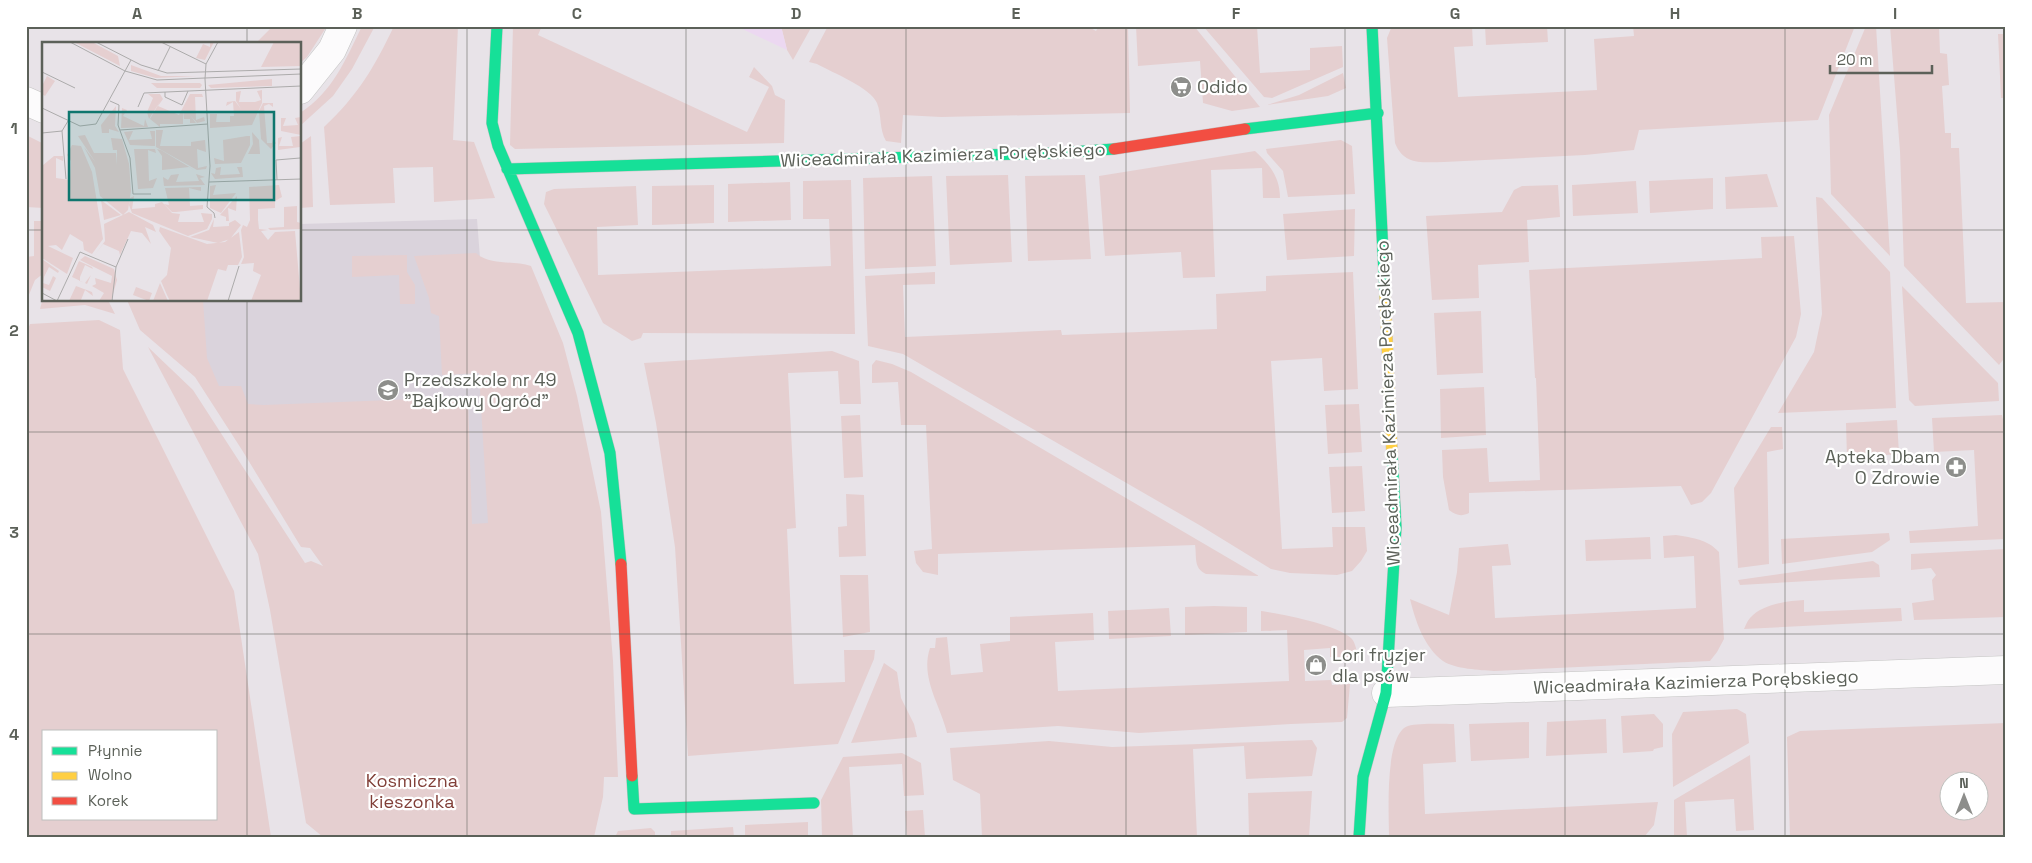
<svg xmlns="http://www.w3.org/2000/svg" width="2032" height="863" font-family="'Space Grotesk',sans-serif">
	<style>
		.education { fill: #dad3dc }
		.green { fill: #e5cfd0; fill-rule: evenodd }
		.sand { fill: #ecd8f1 }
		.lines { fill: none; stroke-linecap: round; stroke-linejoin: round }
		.street-casing { stroke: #c4c4c3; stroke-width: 29 }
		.fast-casing { stroke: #c3c3c3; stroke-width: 12 }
		.slow-casing { stroke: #c3c3c3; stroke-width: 12 }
		.jam-casing { stroke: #c3c3c3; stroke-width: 12 }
		.street { stroke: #fcfbfc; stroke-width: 28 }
		.fast { stroke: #16e098; stroke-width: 11 }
		.slow { stroke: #ffcf43; stroke-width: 11 }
		.jam { stroke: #f24e42; stroke-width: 11 }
		.grid { fill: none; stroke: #5c6159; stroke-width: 1; stroke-opacity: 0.55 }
		.labels { text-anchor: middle; stroke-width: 4.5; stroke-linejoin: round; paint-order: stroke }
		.poi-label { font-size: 18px; fill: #5c6159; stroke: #fff; text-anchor: start }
		.street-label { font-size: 18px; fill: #5c6159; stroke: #fff }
		.park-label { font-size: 18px; fill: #813f38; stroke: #fff }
		.inset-road { fill: none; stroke: #acabab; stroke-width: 1 }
		.view { fill: #0f766e; fill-opacity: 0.15; stroke: #0f766e; stroke-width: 2.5 }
		.inset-edge { fill: none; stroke: #5c6159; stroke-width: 2.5 }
		.neatline { fill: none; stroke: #5c6159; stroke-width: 2 }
		.grid-label { font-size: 16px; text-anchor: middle; font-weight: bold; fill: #5c6159 }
	</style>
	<rect width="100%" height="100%" fill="#e8e3e8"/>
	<!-- education -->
	<path class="education" d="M 477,219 L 481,271 L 592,535 L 310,548 L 169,300 L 300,300 L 300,224 Z"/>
	<!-- green -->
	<path class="green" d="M 273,26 L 327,26 L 307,57 L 300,63 L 300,44 L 255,44 Z
		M 362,26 L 375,26 L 352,69 L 333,96 L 300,126 L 300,113 C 332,93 346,59 362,26 Z
		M 394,26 L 458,26 L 453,140 L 474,142 L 495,198 L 434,202 L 433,167 L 393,168 L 395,203 L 330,205 L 324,127 C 358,95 374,68 394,26 Z
		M 513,26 L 542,26 L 538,35 L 747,132 L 769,87 L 749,77 L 754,67 L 772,86 L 775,95 L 785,100 L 784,143 L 515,149 L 510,145 Z
		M 781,26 L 812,26 L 793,60 L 787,50 Z
		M 828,26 L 1087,26 L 1096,31 L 1099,26 L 1128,26 L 1130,113 L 941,117 L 903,115 L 901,143 L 886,141 C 879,129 882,116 877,103 C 870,87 833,73 817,64 L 809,62 Z
		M 1136,26 L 1194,26 L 1260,107 L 1232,111 L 1203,103 L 1200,61 L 1138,66 Z
		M 1203,26 L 1257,26 L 1260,73 L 1310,70 L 1310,48 L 1342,46 L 1343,67 L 1272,98 L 1264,97 Z
		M 1392,26 L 1472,26 L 1473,46 L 1454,47 L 1458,97 L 1597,90 L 1594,39 L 1634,36 L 1633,26 L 1855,26 L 1818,120 L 1639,130 L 1634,150 L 1585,155 L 1444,162 C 1423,162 1404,166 1395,143 L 1387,38 Z
		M 1485,26 L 1547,26 L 1548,42 L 1486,45 Z
		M 1866,26 L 1876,26 L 1890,256 L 1831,194 L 1829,115 Z
		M 1890,26 L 1939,26 L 1940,53 L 1947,54 L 1949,85 L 1942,86 L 1945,133 L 1951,133 L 1951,148 L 1959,148 L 1966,303 L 2006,302 L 2006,356 L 1999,365 L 1904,266 L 1900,151 Z
		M 1998,34 L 2006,34 L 2006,98 L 2001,98 Z
		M 1343,73 L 1346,88 L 1328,96 L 1267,105 L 1299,95 Z
		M 26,135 L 44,144 L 44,208 L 26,207 Z
		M 311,136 L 313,207 L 300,208 L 300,144 Z
		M 1341,140 L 1352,146 L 1355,194 L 1288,197 L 1283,171 L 1267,153 L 1266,149 Z
		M 1255,151 C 1270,165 1280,177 1280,198 L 1263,198 L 1262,168 L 1211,170 L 1215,277 L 1183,278 L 1181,252 L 1105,256 L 1099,176 Z
		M 1767,174 L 1778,207 L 1726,209 L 1725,177 Z
		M 1008,175 L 1012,262 L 950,265 L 946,176 Z
		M 1085,175 L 1091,259 L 1028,261 L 1025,176 Z
		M 932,176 L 936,266 L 865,269 L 863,178 Z
		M 1713,178 L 1713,209 L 1650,213 L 1649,181 Z
		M 851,180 L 855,334 L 643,333 L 641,338 L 632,341 L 603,323 L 544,204 L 546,192 L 554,189 L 636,186 L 638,225 L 597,227 L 598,275 L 831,266 L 829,219 L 803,219 L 803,181 Z
		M 1636,181 L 1638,213 L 1573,216 L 1572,185 Z
		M 790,182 L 791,220 L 728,222 L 728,184 Z
		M 714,185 L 714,223 L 652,225 L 652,186 Z
		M 1558,185 L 1560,217 L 1527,220 L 1529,262 L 1478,265 L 1479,298 L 1432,300 L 1426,216 L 1502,212 L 1514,190 L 1522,186 Z
		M 1816,197 L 1822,198 L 1890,272 L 1896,408 L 1778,413 L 1814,352 L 1822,314 Z
		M 1355,209 L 1354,256 L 1287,260 L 1283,214 Z
		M 34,221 L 44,221 L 44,273 L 35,280 L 26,302 L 26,257 L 34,256 Z
		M 1794,236 L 1801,314 L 1796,337 L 1711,493 L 1702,502 L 1691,505 L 1681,486 L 1469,493 L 1469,513 C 1461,517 1456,515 1449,510 L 1443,477 L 1442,450 L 1487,448 L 1489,482 L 1540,480 L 1536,378 L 1535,378 L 1529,270 L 1762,258 L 1761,237 Z
		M 476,253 C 490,266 514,260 531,266 L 563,343 L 577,396 L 601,512 L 613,661 L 618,777 L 604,777 L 603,797 L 594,837 L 323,837 L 306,823 L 270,610 L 258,554 L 148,347 L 193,390 L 305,563 L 311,561 L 323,566 L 310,548 L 301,547 L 242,450 L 195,377 L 140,330 L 127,300 L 203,300 L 207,358 L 219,386 L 241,386 L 248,404 L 264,405 L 468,397 L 472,524 L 488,523 L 479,373 L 442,375 L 439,316 L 431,313 L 429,298 L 414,256 Z
		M 407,255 L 407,272 L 415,285 L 415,304 L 400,304 L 399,275 L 352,277 L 352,256 Z
		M 935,272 L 935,284 L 903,285 L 905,337 L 1061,330 L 1062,335 L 1217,329 L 1216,294 L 1266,291 L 1266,276 L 1353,272 L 1358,389 L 1324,391 L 1322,358 L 1271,361 L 1282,549 L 1333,547 L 1332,527 L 1365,527 L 1367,551 L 1361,561 L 1352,571 L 1337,575 L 1290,573 L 1271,569 L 1201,526 L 903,354 L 868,346 L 865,276 Z
		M 1902,286 L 1998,383 L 1999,401 L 1915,406 L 1909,400 Z
		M 44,294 L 44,300 L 108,300 L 115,314 L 85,305 L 40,309 Z
		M 1481,311 L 1483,373 L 1437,375 L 1434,313 Z
		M 99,320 L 120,330 L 123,369 L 234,591 L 271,837 L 26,837 L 26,334 L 30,324 ZM 44,732 L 216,732 L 216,819 L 44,819 Z
		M 832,351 L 859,361 L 861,404 L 840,404 L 838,371 L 788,373 L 796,528 L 787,529 L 794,684 L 845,682 L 844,650 L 875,650 L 874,659 L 838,744 L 688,756 L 675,547 L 656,423 L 644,363 Z
		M 876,360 L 892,364 L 911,372 L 1259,576 L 1206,574 C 1193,568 1197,557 1195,545 L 938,554 L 938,575 L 923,572 L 916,563 L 914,551 L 932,549 L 926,425 L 901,425 L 898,382 L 872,383 L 872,365 Z
		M 1484,387 L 1486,435 L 1441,438 L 1440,389 Z
		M 1359,404 L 1362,452 L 1328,454 L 1325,405 Z
		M 860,415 L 863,477 L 844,478 L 841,416 Z
		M 2002,415 L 2006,433 L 2006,539 L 1910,543 L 1909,531 L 1978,526 L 1974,450 L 1934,452 L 1932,418 Z
		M 1897,420 L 1899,454 L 1847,458 L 1846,423 Z
		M 1771,427 L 1782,427 L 1783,449 L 1767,452 L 1769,564 L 1738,568 L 1734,488 Z
		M 1362,466 L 1365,511 L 1332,513 L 1329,467 Z
		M 846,494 L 864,495 L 866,556 L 839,557 L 838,527 L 847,526 Z
		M 1889,533 L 1890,540 L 1872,552 L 1782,564 L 1781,539 Z
		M 1676,535 C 1693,538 1707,539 1719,552 L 1724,639 L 1717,652 L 1710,661 L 1494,671 C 1480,670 1455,669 1443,661 C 1424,647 1415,620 1410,599 L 1449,615 L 1457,572 L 1459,548 L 1508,544 L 1511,565 L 1492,566 L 1495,618 L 1696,608 L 1694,556 L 1664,558 L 1663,536 Z
		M 1650,537 L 1651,559 L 1586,561 L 1585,540 Z
		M 2006,549 L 2006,617 L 1914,620 L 1912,603 L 1934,600 L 1932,580 L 1936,575 L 1931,568 L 1911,570 L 1911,554 Z
		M 1873,561 L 1879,565 L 1880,577 L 1740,585 L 1738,580 Z
		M 840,575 L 868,575 L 870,632 L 843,637 Z
		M 1804,600 L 1804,612 L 1901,608 L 1902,621 L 1744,629 C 1746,625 1747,621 1750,618 C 1762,604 1787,601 1804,600 Z
		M 1214,606 L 1247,607 L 1247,632 L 1185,635 L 1185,607 Z
		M 1169,608 L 1171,636 L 1109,639 L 1108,611 Z
		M 1261,611 C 1282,614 1336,624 1351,638 C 1355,642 1356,648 1357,653 L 1353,657 L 1330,657 L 1330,648 L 1304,650 L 1305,681 L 1331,680 L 1332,685 L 1350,684 L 1347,718 L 1342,722 L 1291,724 L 1139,733 L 1058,726 L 947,733 C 940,704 920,678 930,648 L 935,648 L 936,638 L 947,637 L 951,675 L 983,672 L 980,644 L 1010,641 L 1010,617 L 1093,613 L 1094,640 L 1055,642 L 1058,691 L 1289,681 L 1287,630 L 1261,631 Z
		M 884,663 L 897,672 L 901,698 L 914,724 L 917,737 L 851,743 Z
		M 1737,709 L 1746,714 L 1749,743 L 1673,787 L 1672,734 L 1683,712 Z
		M 1654,714 L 1663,724 L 1663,747 L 1654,749 L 1653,751 L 1623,753 L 1621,716 Z
		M 1606,719 L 1607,753 L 1546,756 L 1547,722 Z
		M 1529,722 L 1529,758 L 1471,761 L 1469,724 Z
		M 2006,723 L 2006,837 L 1790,837 L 1787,737 L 1800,731 ZM 1980,780 L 1980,810 L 1950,810 L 1950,780 Z
		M 1454,724 L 1456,762 L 1423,764 L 1425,814 L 1658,802 L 1654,825 L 1644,837 L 1389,837 C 1389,815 1384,734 1408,726 C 1419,723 1442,724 1454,724 Z
		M 1312,740 L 1317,748 L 1312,776 L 1246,779 L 1244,746 L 1193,749 L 1197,837 L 982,837 L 980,794 L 953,780 L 950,748 L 1049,741 L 1112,747 Z
		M 902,753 L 921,763 L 924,795 L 904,796 L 902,764 L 849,767 L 853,837 L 822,837 L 821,800 L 843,757 Z
		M 1750,755 L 1754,830 L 1736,831 L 1734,799 L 1685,802 L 1687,837 L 1674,837 L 1674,800 Z
		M 1312,791 L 1309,837 L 1249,837 L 1248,793 Z
		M 923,810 L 925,837 L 907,837 L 905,811 Z
		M 808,822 L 808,837 L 745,837 L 745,825 Z
		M 733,827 L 734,837 L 671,837 L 671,831 Z
		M 651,828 L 655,832 L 655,837 L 615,837 L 618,831 Z"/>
	<!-- sand -->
	<path class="sand" d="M 736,26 L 781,26 L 787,50 Z"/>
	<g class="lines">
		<!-- street casing -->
		<g class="street-casing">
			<path id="street" d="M 300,90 L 332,50 L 343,26
				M 26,101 L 44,109
				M 1386,693 L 2006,670"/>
		</g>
		<!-- fast casing -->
		<g class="fast-casing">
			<path id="fast" d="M 497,26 L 492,123 L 498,146 L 578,333 L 610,453 L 621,564
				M 1372,26 L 1385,295
				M 1245,129 L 1378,113
				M 507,169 L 1055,153 L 1114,149
				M 632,776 L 634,809 L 814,803
				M 1359,837 L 1363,777 L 1386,693 L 1396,527 L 1392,453"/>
		</g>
		<!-- slow casing -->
		<g class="slow-casing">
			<path id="slow" d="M 1385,295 L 1392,453"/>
		</g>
		<!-- jam casing -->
		<g class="jam-casing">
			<path id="jam" d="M 1114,149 L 1245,129
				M 621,564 L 632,776"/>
		</g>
		<!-- street -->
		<use href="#street" class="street"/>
		<!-- fast -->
		<use href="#fast" class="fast"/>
		<!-- slow -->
		<use href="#slow" class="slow"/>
		<!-- jam -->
		<use href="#jam" class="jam"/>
	</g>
	<!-- grid -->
	<path class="grid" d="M 247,26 L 247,44M 467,26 L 467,837M 686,26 L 686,837M 906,26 L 906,837M 1126,26 L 1126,837M 1345,26 L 1345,837M 1565,26 L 1565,837M 1785,26 L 1785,837M 26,230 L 44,230M 300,230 L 2006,230M 247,300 L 247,837M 26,432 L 2006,432M 26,634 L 2006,634"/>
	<!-- icons -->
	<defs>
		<g id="supermarket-disc" transform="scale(1.125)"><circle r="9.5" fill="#8d8e8b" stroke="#fff"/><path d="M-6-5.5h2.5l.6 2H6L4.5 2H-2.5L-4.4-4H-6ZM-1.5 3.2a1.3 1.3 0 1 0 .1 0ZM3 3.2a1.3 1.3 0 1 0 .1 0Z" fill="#fff"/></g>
		<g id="school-disc" transform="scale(1.125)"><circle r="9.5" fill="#8d8e8b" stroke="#fff"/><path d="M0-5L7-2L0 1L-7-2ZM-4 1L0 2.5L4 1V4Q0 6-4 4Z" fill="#fff"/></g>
		<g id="pharmacy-disc" transform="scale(1.125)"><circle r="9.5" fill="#8d8e8b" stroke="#fff"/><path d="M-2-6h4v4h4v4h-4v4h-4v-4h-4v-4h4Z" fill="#fff"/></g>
		<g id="shop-disc" transform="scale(1.125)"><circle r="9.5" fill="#8d8e8b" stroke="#fff"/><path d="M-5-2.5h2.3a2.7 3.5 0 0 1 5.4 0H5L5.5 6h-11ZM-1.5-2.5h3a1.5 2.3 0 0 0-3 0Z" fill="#fff"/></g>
	</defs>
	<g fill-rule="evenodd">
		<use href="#supermarket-disc" x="1181" y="87"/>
		<use href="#school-disc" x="388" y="390"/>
		<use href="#pharmacy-disc" x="1956" y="467"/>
		<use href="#shop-disc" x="1316" y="665"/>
	</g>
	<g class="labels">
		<!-- poi labels -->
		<g class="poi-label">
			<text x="1197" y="93">Odido</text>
			<text x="404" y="386">Przedszkole nr 49<tspan x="404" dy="21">"Bajkowy Ogród"</tspan></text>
			<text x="1940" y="463" text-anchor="end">Apteka Dbam<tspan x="1940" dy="21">O Zdrowie</tspan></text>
			<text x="1332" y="661">Lori fryzjer<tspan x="1332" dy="21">dla psów</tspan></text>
		</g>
		<!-- street labels -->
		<g class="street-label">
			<text transform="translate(943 155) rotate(-2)" y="6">Wiceadmirała Kazimierza Porębskiego</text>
			<text transform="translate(1388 403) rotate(-92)" y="6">Wiceadmirała Kazimierza Porębskiego</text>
			<text transform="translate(1696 682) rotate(-2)" y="6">Wiceadmirała Kazimierza Porębskiego</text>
		</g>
		<!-- park labels -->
		<g class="park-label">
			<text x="412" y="787">Kosmiczna<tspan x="412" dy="21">kieszonka</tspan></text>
		</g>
	</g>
	<!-- overview -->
	<g transform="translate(42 42)">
		<rect width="259" height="259" fill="#e8e3e8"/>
		<path d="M 32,0 L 50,0 L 76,14 L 78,24 ZM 168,0 L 172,0 L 163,18 L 154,16 L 161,2 L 168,5 ZM 232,0 L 259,0 L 259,24 L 219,25 ZM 89,23 L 119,34 L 155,34 L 114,36 L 89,29 ZM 5,34 L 13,39 L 3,54 L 0,52 L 0,44 ZM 230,37 L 230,44 L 169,46 L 166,43 ZM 109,41 L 158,41 L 160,43 L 158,46 L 115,46 ZM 220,48 L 220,61 L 210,83 L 168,86 L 168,72 L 175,72 L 174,80 L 188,80 L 188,74 L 192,74 L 191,60 L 184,64 L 185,60 L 193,59 L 199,67 L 194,59 L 194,50 L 199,49 L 197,60 L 213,60 L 219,58 L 215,49 ZM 106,52 L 118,52 L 121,57 L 116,64 L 137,73 L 148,52 L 160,52 L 161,55 L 153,55 L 154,78 L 162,75 L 163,79 L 155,81 L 148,73 L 154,81 L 148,81 L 148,77 L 142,77 L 141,69 L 141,82 L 118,82 L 118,85 L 108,77 L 119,58 L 107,77 L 105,70 L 111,56 ZM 221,61 L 231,61 L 231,65 L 227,62 L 222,64 L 225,101 L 230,101 L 231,97 L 234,101 L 229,107 L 219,97 L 217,69 ZM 74,64 L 73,84 L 77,90 L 67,87 L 67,91 L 60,91 L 59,83 ZM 80,66 L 85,68 L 81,74 L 102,84 L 103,77 L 106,85 L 79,86 ZM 259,75 L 259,93 L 239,89 L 239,76 L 244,76 L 241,84 L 256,83 L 253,76 ZM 114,88 L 121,88 L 118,104 L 149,104 L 149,100 L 163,98 L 164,110 L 155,107 L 156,126 L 165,124 L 164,127 L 155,128 L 114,105 ZM 91,89 L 87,98 L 110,97 L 108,89 L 113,89 L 113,104 L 88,103 L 82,90 ZM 210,90 L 217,98 L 218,112 L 206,112 L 211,102 ZM 43,93 L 52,111 L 74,111 L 75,123 L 75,108 L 71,108 L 69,96 L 80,97 L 87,122 L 89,149 L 86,168 L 81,173 L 58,154 L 53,126 L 42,105 L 54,121 L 36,94 ZM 205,94 L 208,94 L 208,103 L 199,121 L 173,122 L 172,116 L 182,119 L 181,98 ZM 259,94 L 258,105 L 236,108 L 236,96 L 240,95 L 237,104 L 251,104 L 249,95 ZM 30,103 L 39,104 L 50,130 L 61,197 L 50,212 L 42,208 L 41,200 L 28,192 L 20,208 L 14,203 L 6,204 L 31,216 L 25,232 L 0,216 L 0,124 L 12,114 L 21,114 L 21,119 L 14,116 L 14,136 L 28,138 L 29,119 L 25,113 ZM 92,107 L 113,107 L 114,111 L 106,108 L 107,139 L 115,136 L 111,146 L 96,147 ZM 115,107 L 119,108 L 154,129 L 147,125 L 120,128 L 120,114 ZM 179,125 L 178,133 L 198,132 L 195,125 L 200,125 L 201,135 L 173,137 L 169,131 L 173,132 L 174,126 ZM 137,132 L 134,140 L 157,139 L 154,132 L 163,135 L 158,136 L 163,143 L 122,144 L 121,135 L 126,138 L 129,133 ZM 174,143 L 171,153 L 194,151 L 179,171 L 168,166 L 168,144 ZM 237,143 L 240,155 L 233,159 L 233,166 L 216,167 L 216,178 L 217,187 L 226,188 L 219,189 L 226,198 L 233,190 L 253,189 L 259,259 L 209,259 L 219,233 L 211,229 L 212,221 L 199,222 L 202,215 L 199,188 L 201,183 L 205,185 L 208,178 L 207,145 ZM 159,145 L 159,149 L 147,146 L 148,164 L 161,163 L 161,167 L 134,170 L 130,170 L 122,162 L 127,163 L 123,146 ZM 92,154 L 90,167 L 113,165 L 113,162 L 120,160 L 130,171 L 138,172 L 136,180 L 162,180 L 159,171 L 170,172 L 170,177 L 165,187 L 146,194 L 90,171 L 87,163 L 88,156 ZM 195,154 L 194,169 L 186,166 L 187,179 L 184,179 L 184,175 L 178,173 ZM 59,158 L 79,173 L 62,178 ZM 255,164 L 255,180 L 259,181 L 259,187 L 228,188 L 226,186 L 242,185 L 242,165 ZM 87,170 L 111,183 L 114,190 L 103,185 L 109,202 L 100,191 L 89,189 L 78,213 L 77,209 L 61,202 L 52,214 L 63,199 L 62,182 ZM 172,177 L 171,185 L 187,184 L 187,181 L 193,178 L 199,183 L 188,197 L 176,201 L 148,195 L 167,188 ZM 118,185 L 165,202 L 183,200 L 197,190 L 200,215 L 196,223 L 186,223 L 184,229 L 176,227 L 165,259 L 128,259 L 125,253 L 119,239 L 125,233 L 129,206 L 117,189 ZM 43,214 L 72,227 L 75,238 L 69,259 L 57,259 L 62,251 L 50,244 L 54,242 L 53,236 L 69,241 L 70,234 L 38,218 ZM 0,217 L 17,229 L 16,231 L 7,225 L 2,235 L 1,241 L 7,243 L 11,234 L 14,236 L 8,249 L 0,245 ZM 37,219 L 50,225 L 51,227 L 43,223 L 38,235 L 38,239 L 43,241 L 49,233 L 45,242 L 30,235 ZM 118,241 L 126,259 L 111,259 ZM 34,244 L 50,250 L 51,254 L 43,248 L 39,258 L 27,259 ZM 94,245 L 110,251 L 107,259 L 91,253 Z" fill="#e5cfd0"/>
		<path class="inset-road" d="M 28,0 L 83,29 L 115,38 L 259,32M 54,0 L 99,23 L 125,31 L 259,27M 119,0 L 164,22M 182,0 L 220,0M 116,29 L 128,5M 0,30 L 33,46M 123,50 L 123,55 L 140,63 L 146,49M 68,59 L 77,63 L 76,83 L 88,116 L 91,152 L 109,152M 96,65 L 102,51 L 259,44M 0,66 L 38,84 L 54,82 L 89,18M 78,88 L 166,82M 0,91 L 20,89M 24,137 L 20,89 L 26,79M 235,138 L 234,118 L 258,116M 167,140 L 259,137M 173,176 L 172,171 L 165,165 L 168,124 L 163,37 L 164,22 L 176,0M 74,225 L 86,197M 0,251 L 15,259M 15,259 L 38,210 L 74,225 L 70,259M 186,259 L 197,224"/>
		<path class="view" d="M 27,70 L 232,70 L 232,158 L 27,158 Z"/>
		<rect width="259" height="259" class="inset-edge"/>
	</g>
	<!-- border -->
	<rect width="2032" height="863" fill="none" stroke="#ffffff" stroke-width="55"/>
	<!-- legend -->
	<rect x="42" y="730" width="175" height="90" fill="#ffffff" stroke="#bec0bd"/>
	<rect x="52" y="747" width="25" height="8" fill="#16e098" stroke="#bec0bd"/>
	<text x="88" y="756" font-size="15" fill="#5c6159">Płynnie</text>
	<rect x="52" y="772" width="25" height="8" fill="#ffcf43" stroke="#bec0bd"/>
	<text x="88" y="780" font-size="15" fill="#5c6159">Wolno</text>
	<rect x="52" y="797" width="25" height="8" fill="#f24e42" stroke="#bec0bd"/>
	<text x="88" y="806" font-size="15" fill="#5c6159">Korek</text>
	<!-- north arrow -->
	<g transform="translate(1964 796)"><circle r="24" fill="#ffffff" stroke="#bec0bd"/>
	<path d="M0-4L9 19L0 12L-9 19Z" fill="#8d8e8b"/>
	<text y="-8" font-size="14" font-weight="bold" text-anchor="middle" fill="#5c6159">N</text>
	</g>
	<!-- scale -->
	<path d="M1830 65v8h102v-8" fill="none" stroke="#5c6159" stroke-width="2.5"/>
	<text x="1837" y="65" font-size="15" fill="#5c6159" stroke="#ffffff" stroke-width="4" paint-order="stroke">20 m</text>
	<rect x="28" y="28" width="1976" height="808" class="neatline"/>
	<g class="grid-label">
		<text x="137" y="19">A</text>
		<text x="357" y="19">B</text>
		<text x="577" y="19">C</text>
		<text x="796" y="19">D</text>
		<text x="1016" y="19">E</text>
		<text x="1236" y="19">F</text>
		<text x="1455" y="19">G</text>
		<text x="1675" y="19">H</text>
		<text x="1895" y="19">I</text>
		<text x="14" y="134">1</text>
		<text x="14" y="336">2</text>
		<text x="14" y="538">3</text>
		<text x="14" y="740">4</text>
	</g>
</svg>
